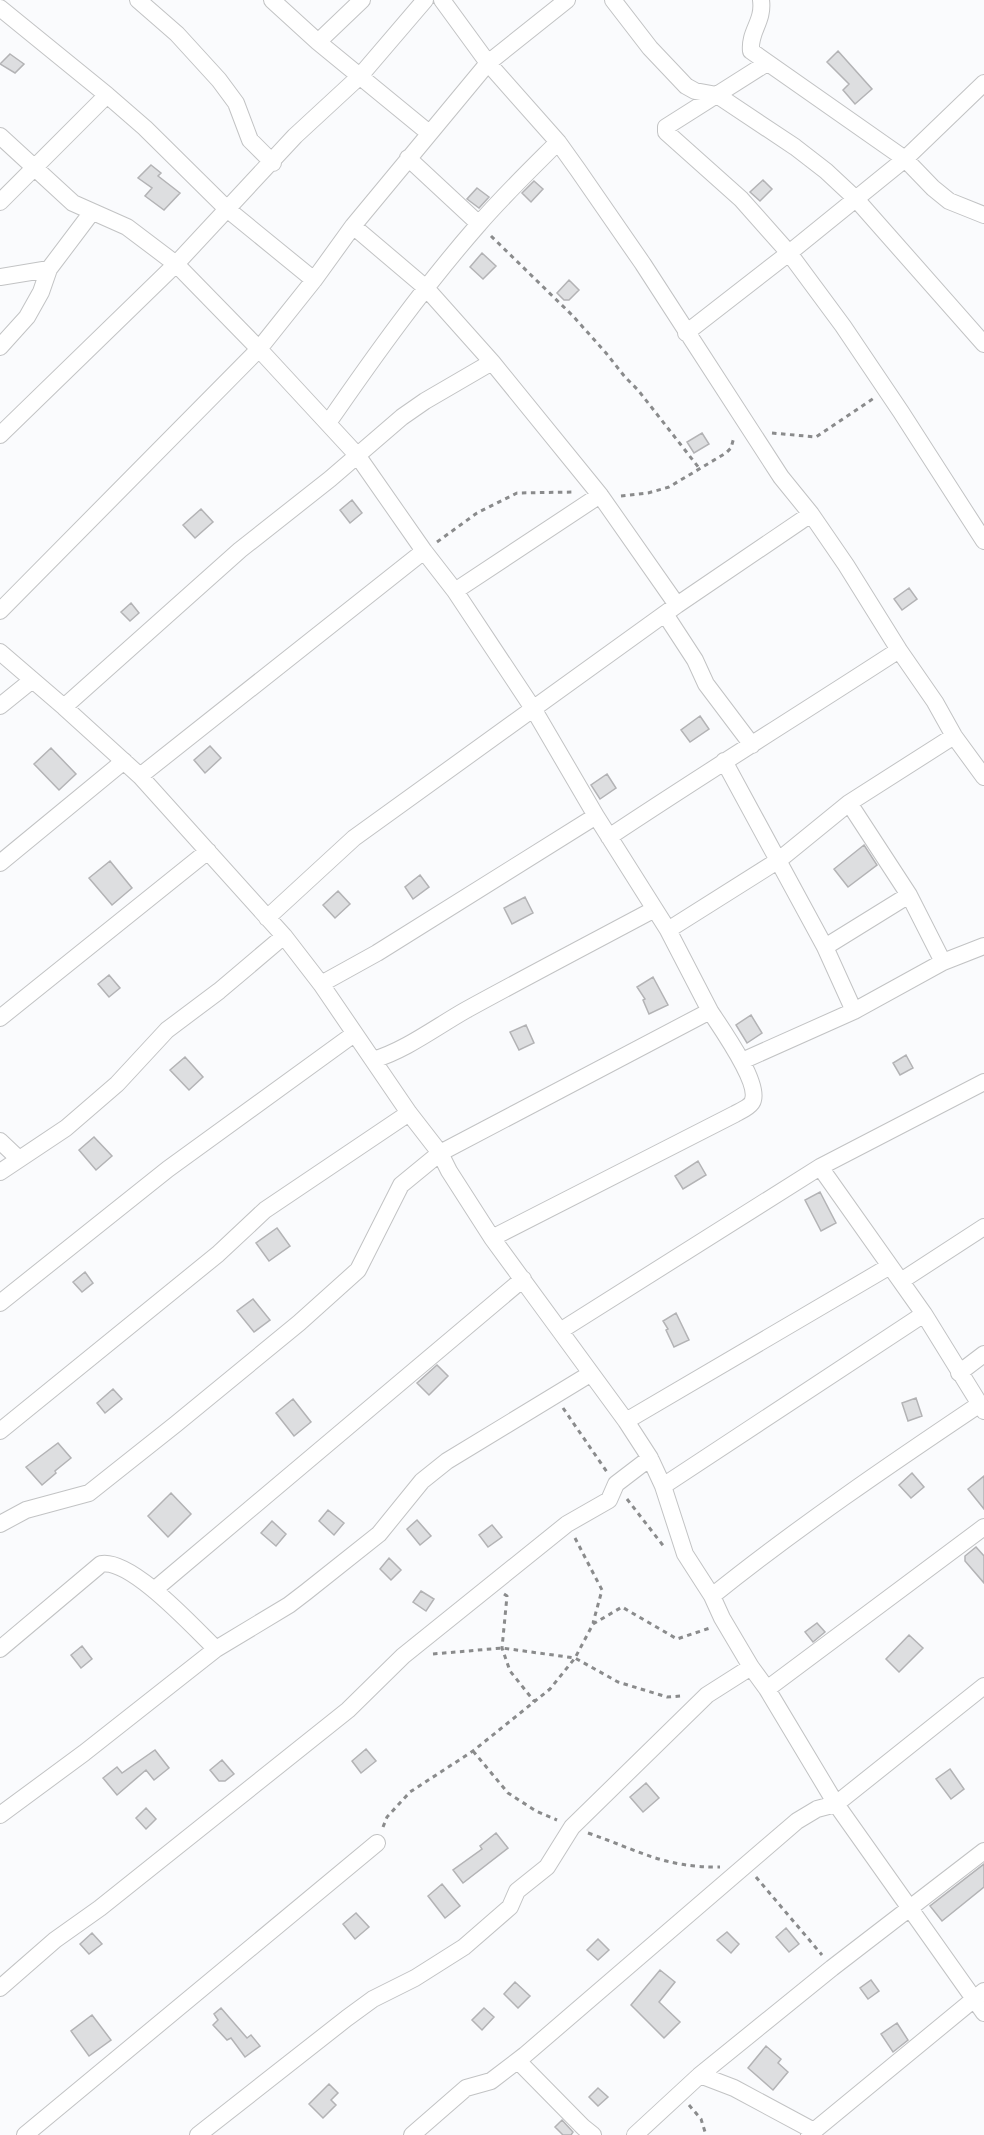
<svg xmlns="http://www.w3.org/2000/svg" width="984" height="2135" font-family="Jost,sans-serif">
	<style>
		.building { fill: #dddee0; stroke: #b3b3b5; stroke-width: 1.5 }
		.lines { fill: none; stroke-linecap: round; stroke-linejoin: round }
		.minor-casing { stroke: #c2c3c4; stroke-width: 18 }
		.path { stroke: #8a8b8c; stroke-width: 3; stroke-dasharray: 4.5 4.5; stroke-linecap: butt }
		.minor { stroke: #fff; stroke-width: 16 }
	</style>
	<rect width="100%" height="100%" fill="#fafbfd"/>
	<!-- building -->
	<path class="building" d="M 838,51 L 872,89 L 855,104 L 843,90 L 849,84 L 827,62 Z
		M 10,54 L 24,64 L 15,73 L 0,64 Z
		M 151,165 L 161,173 L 158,176 L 180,193 L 164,210 L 145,196 L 152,188 L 138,178 Z
		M 763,180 L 772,189 L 760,201 L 750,192 Z
		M 534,181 L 543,189 L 531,202 L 522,193 Z
		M 477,188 L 489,197 L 479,208 L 467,199 Z
		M 482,253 L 496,266 L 483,279 L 470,267 Z
		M 569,280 L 579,290 L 569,300 L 564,300 L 557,293 Z
		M 702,433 L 709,444 L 694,453 L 687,442 Z
		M 352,500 L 362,513 L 350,523 L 340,510 Z
		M 201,509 L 213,522 L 195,538 L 183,525 Z
		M 909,588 L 917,599 L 902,610 L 894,599 Z
		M 131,603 L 139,613 L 130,621 L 121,612 Z
		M 700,716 L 709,729 L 690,742 L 681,730 Z
		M 210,746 L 221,758 L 205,773 L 194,760 Z
		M 51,748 L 76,774 L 59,790 L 34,764 Z
		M 607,774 L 616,788 L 600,799 L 591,785 Z
		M 864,845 L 877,865 L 848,887 L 834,869 Z
		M 110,861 L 132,888 L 112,905 L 89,878 Z
		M 420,875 L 429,887 L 413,899 L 405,887 Z
		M 338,891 L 350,904 L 335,918 L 323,905 Z
		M 525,897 L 533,913 L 512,924 L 504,908 Z
		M 109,975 L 120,988 L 109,997 L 98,984 Z
		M 653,977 L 668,1005 L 649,1014 L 643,1000 L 645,999 L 637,987 Z
		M 751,1015 L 762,1033 L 747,1043 L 736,1025 Z
		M 526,1025 L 534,1043 L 519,1050 L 510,1032 Z
		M 906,1055 L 913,1068 L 900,1075 L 893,1063 Z
		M 185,1057 L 203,1077 L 189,1090 L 170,1070 Z
		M 94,1137 L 112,1156 L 96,1170 L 79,1150 Z
		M 698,1161 L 706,1175 L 683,1189 L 675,1176 Z
		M 820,1192 L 836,1223 L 821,1231 L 805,1200 Z
		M 277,1228 L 290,1246 L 269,1261 L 256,1243 Z
		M 85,1272 L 93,1283 L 82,1292 L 73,1282 Z
		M 253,1299 L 270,1320 L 254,1332 L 237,1311 Z
		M 676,1313 L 689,1340 L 674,1347 L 666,1330 L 668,1329 L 663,1321 Z
		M 437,1365 L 448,1376 L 429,1395 L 417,1383 Z
		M 113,1389 L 122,1399 L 105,1413 L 97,1403 Z
		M 916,1398 L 922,1416 L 908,1421 L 902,1403 Z
		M 293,1399 L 311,1422 L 294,1436 L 276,1413 Z
		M 58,1443 L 71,1458 L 55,1471 L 56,1473 L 42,1485 L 26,1467 Z
		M 912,1473 L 924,1487 L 911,1498 L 899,1485 Z
		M 984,1476 L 984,1509 L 968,1489 Z
		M 171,1493 L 191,1514 L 168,1537 L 148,1516 Z
		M 328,1510 L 344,1523 L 334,1535 L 319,1521 Z
		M 417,1520 L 431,1536 L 420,1545 L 407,1529 Z
		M 272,1521 L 286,1534 L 276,1546 L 261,1533 Z
		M 492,1525 L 502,1537 L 488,1547 L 479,1535 Z
		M 976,1547 L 984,1556 L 984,1583 L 965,1561 L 965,1556 Z
		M 389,1558 L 401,1570 L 391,1580 L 380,1569 Z
		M 421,1591 L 434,1599 L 426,1611 L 413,1602 Z
		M 817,1623 L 825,1632 L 813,1642 L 805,1632 Z
		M 909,1635 L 923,1648 L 899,1672 L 886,1659 Z
		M 82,1646 L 92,1659 L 81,1668 L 71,1655 Z
		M 366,1749 L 376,1761 L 361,1773 L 352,1761 Z
		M 155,1750 L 169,1768 L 154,1780 L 146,1770 L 117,1795 L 103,1778 L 117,1767 L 122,1773 Z
		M 222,1760 L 234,1774 L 225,1781 L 219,1781 L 210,1770 Z
		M 950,1769 L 964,1789 L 951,1799 L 936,1779 Z
		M 646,1783 L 659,1798 L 643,1812 L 630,1797 Z
		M 146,1808 L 156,1819 L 146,1829 L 136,1818 Z
		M 496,1833 L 508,1848 L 463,1883 L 453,1870 L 482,1849 L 480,1846 Z
		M 984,1864 L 984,1887 L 942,1921 L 930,1906 Z
		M 442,1884 L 460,1906 L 445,1918 L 428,1896 Z
		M 356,1913 L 369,1927 L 355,1939 L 343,1924 Z
		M 786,1928 L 799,1944 L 789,1952 L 776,1937 Z
		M 727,1932 L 739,1944 L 731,1953 L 717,1940 Z
		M 92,1933 L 102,1944 L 89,1954 L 80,1944 Z
		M 598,1939 L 609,1950 L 598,1960 L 587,1950 Z
		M 660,1970 L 675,1982 L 659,2002 L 680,2022 L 664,2038 L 631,2005 Z
		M 871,1980 L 879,1991 L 868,1999 L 860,1988 Z
		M 515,1982 L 530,1996 L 518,2008 L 504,1994 Z
		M 221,2008 L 247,2038 L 251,2035 L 260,2046 L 245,2057 L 231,2038 L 227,2040 L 213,2025 L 218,2020 L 214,2014 Z
		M 484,2008 L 494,2017 L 482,2030 L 472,2020 Z
		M 92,2015 L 111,2040 L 89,2056 L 71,2031 Z
		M 897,2023 L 908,2040 L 893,2052 L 881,2034 Z
		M 766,2046 L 781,2059 L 778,2063 L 788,2072 L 773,2090 L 748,2068 Z
		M 329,2084 L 338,2093 L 331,2100 L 336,2105 L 323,2118 L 309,2104 Z
		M 598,2088 L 608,2097 L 598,2106 L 589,2097 Z
		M 562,2120 L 573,2132 L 571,2135 L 563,2135 L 555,2127 Z"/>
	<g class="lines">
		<!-- minor casing -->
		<g class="minor-casing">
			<path id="minor" d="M 138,0 L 177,34 L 219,80 L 236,103 L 250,140 L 273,163
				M 272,0 L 318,42 L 429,133
				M 442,0 L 488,63 L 558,142 L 578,170 L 643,264 L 781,477 L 811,514 L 846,565 L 899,650 L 935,702 L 954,736 L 984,777
				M 613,0 L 650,48 L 686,86 L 695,91 L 717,95 L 795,147 L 826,171 L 856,199 L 984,344
				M 761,0 C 764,22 749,31 751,51 L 905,159 L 933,188 L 949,201 L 984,215
				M 0,8 L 107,95 L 145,128 L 227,209 L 314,280
				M 318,42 L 362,0
				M 767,63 L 666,127 L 666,132 L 741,199 L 789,253 L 843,326 L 901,412 L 984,541
				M 0,136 L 73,203 L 127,227 L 176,264 L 259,349 L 357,455 L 424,551
				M 408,158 L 479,224
				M 0,202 L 107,95
				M 353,226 L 426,288 L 492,362 L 600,495 L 677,605
				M 0,277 L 49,269
				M 686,333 L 789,253 L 905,159 L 984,83
				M 0,347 L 27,317 L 41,292 L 49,269 L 92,212
				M 328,423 C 375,355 423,288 478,225 C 503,196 531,169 558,142
				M 0,435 L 176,264 L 295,136 L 360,76 L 425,0
				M 455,591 L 600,495
				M 0,611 L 259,349 L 314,280 L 353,226 L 488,63 L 567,0
				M 665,614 L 695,660 L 706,684 L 752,745
				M 0,652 L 64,707 L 140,776 L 284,936 L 321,984 L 409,1113 L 440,1153 L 449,1171 L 492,1238 L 626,1421 L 650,1458 L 663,1486 L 685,1554 L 712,1596 L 722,1618 L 751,1667 L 767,1689 L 836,1804 L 984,2013
				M 0,706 L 31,681
				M 64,707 L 240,550 L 330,479 L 402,417 L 425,401 L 492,362
				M 724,761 L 825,947 L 854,1011
				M 849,803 L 909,895 L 943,962
				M 609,837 C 705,773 802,713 899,650
				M 0,863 L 124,761
				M 267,918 L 354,838 L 677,605 L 811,514
				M 668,930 L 779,860 L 849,803 L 954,736
				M 825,947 L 909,895
				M 321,984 L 377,953 L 596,816
				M 0,1018 L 208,851
				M 373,1060 C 406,1050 436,1027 466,1010 C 528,976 591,943 653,910
				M 742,1061 L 854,1011 L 943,962 L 984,946
				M 0,1141 L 19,1159
				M 820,1167 L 924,1314 L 984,1411
				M 0,1172 L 66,1128 L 117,1084 L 167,1030 L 219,991 L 284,936
				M 492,1238 L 735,1114 C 740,1111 752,1106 753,1100 C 759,1081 721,1028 710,1011
				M 901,1281 L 984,1227
				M 0,1303 L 168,1169 L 354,1034
				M 560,1331 L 820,1167 L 984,1082
				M 959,1373 L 984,1354
				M 626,1421 L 890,1266
				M 0,1431 L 218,1254 L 265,1210 L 409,1113
				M 663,1486 L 924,1314
				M 0,1524 L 26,1510 L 89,1493 L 176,1424 L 299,1323 L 358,1270 L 401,1185 L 440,1153 L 710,1011 L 668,930 L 596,816 L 534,710 L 455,591 L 424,551 L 140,776
				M 154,1590 L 523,1279
				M 712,1596 C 798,1527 889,1465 980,1404
				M 0,1649 L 101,1564 C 131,1558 194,1628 216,1649
				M 767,1689 L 984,1527
				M 0,1815 L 84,1753 L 216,1649 L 289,1605 L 306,1592 L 379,1534 L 422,1481 L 447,1461 L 590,1374
				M 0,1988 L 55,1940 L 100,1908 L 348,1710 L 403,1656 L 567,1524 L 609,1500 L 616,1484 L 650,1458
				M 518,2061 L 583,2127 L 593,2135
				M 700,2075 L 734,2088 L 814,2131
				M 25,2135 L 377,1843
				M 198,2135 L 347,2018 L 373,1999 L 415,1978 L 464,1947 L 510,1907 L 517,1891 L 547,1867 L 572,1827 L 707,1695 L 751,1667
				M 412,2135 L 466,2088 L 491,2081 L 525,2055 L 797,1821 L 817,1809 L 836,1804 L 984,1686
				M 635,2135 L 700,2075 L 832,1968 L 984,1851
				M 809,2135 L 984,1991"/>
		</g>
		<!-- path -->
		<path class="path" d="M 491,236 L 573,316 L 606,353 L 625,377 L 638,390 L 699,468
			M 772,433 L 816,437 L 874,398
			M 621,496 L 648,493 L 669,487 L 726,453 L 731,448 L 734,437
			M 437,542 L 477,513 L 517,493 L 575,492
			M 563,1408 L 607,1472
			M 627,1499 L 665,1548
			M 575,1538 L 602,1590 L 593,1623
			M 504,1594 L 507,1596 L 502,1648 L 510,1671 L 534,1701
			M 433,1654 L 502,1648 L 575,1658 L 618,1682 L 667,1697 L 681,1696
			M 473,1751 L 508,1793 L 536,1811 L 557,1820
			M 383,1827 L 387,1817 L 410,1792 L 473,1751 L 550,1689 L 575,1658 L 593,1624 L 622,1607 L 677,1639 L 710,1628
			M 588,1833 C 638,1850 664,1868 720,1867
			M 756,1877 L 822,1955
			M 689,2105 L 701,2119 L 706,2135"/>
		<!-- minor -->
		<use href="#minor" class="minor"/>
	</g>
</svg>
